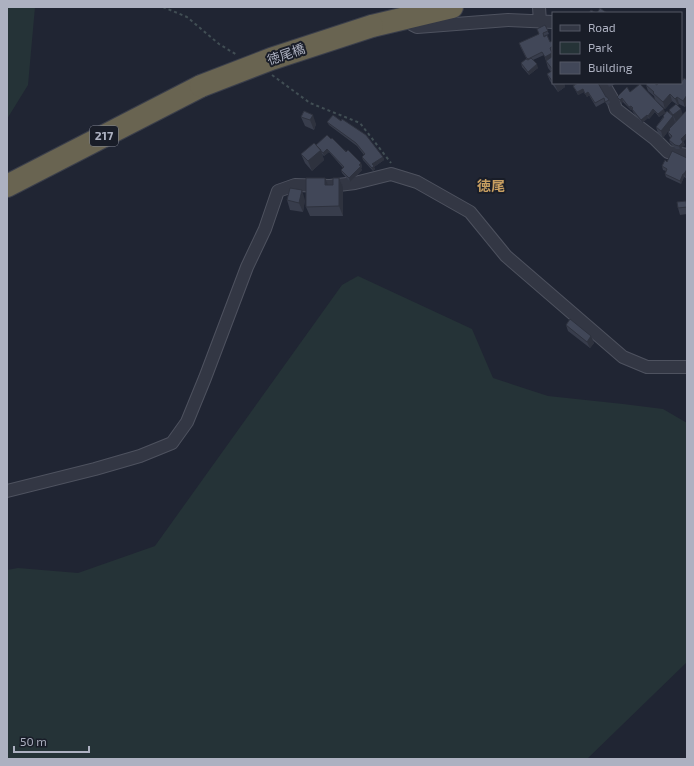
<svg xmlns="http://www.w3.org/2000/svg" width="694" height="766" font-family="'Exo 2','Noto Sans JP',sans-serif">
	<style>
		.green { fill: #253337 }
		.lines { fill: none; stroke-linecap: round; stroke-linejoin: round }
		.street-casing { stroke: #4e525f; stroke-width: 14 }
		.highway-casing { stroke: #3b3f4b; stroke-width: 24 }
		.path { stroke: #414e54; stroke-width: 2; stroke-dasharray: 3 3; stroke-linecap: butt }
		.street { stroke: #333744; stroke-width: 12 }
		.highway { stroke: #696451; stroke-width: 22 }
		.highway-bridge-casing { stroke: #3b3f4b; stroke-width: 24; stroke-linecap: butt }
		.highway-bridge { stroke: #696451; stroke-width: 22 }
		.wall { fill: #383d4c }
		.shaded-wall { fill: #2e323e }
		.building { fill: #414758; stroke: #2e323e }
		.labels { text-anchor: middle; stroke-width: 4; stroke-linejoin: round; paint-order: stroke }
		.shield { fill: #191d28; stroke: #818593; stroke-width: 1 }
		.shield-label { font-size: 12px; font-weight: bold; fill: #adb1c1 }
		.street-label { font-size: 13px; fill: #adb1c1; stroke: #191d28 }
		.neighbourhood-label { font-size: 14px; font-weight: bold; fill: #c89f61; stroke: #191d28 }
	</style>
	<rect width="100%" height="100%" fill="#202533"/>
	<!-- green -->
	<path class="green" d="M 7,7 L 35,7 L 28,85 L 7,119 Z
		M 358,276 L 472,329 L 493,378 L 548,396 L 623,404 L 663,409 L 687,423 L 687,662 L 587,759 L 7,759 L 7,570 L 18,568 L 78,573 L 155,546 L 342,285 Z"/>
	<g class="lines">
		<!-- street casing -->
		<g class="street-casing">
			<path id="street" d="M 539,7 L 540,22
				M 410,17 L 413,25 L 417,27 L 508,20 L 553,22
				M 603,83 L 613,100 L 616,109 L 655,139 L 668,152 L 687,155
				M 7,491 L 95,469 L 140,456 L 172,443 L 187,422 L 205,378 L 247,267 L 265,229 L 278,191 L 295,185 L 330,186 L 355,183 L 391,174 L 417,182 L 470,212 L 506,256 L 623,357 L 647,367 L 687,367"/>
		</g>
		<!-- highway casing -->
		<g class="highway-casing">
			<path id="highway" d="M 372,26 L 452,7
				M 7,186 L 201,86"/>
		</g>
		<!-- path -->
		<path class="path" d="M 163,7 L 187,17 L 219,44 L 237,55
			M 272,75 L 310,103 L 360,123 L 391,163"/>
		<!-- street -->
		<use href="#street" class="street"/>
		<!-- highway -->
		<use href="#highway" class="highway"/>
		<!-- highway-bridge casing -->
		<g class="highway-bridge-casing">
			<path id="highway-bridge" d="M 201,86 L 271,59 L 372,26"/>
		</g>
		<!-- highway-bridge -->
		<use href="#highway-bridge" class="highway-bridge"/>
	</g>
	<!-- wall -->
	<path class="wall" d="M 545,25 L 549,34 L 544,36 L 553,44 L 553,50 L 551,51 L 553,56 L 546,61 L 544,55 L 533,60 L 538,68 L 529,75 L 522,67 L 521,63 L 527,60 L 520,46 L 539,34 L 537,29 Z
		M 553,56 L 553,83 L 564,83 L 565,87 L 558,92 L 550,81 L 547,74 L 551,72 L 548,68 L 546,61 Z
		M 607,83 L 617,83 L 609,87 Z
		M 681,83 L 685,107 L 679,104 L 678,105 L 687,138 L 683,141 L 685,145 L 680,149 L 676,149 L 670,143 L 669,140 L 671,138 L 669,136 L 668,132 L 670,130 L 669,130 L 663,138 L 658,133 L 656,127 L 663,117 L 663,116 L 665,113 L 659,117 L 655,112 L 649,119 L 648,118 L 642,123 L 633,112 L 632,109 L 631,110 L 623,102 L 621,103 L 617,97 L 630,92 L 665,112 L 670,114 L 669,110 L 676,104 L 672,101 L 665,109 L 655,100 L 654,96 L 648,91 L 646,85 L 657,85 Z
		M 573,86 L 606,97 L 609,100 L 610,103 L 607,105 L 605,102 L 596,107 L 589,95 L 587,97 L 584,92 L 578,95 Z
		M 304,111 L 316,124 L 314,130 L 305,126 L 301,117 Z
		M 341,121 L 383,157 L 384,160 L 374,167 L 375,169 L 373,171 L 363,160 L 362,157 L 364,155 L 357,146 L 329,125 L 327,122 Z
		M 331,139 L 361,163 L 362,167 L 361,168 L 362,170 L 350,182 L 342,173 L 341,170 L 343,168 L 329,152 L 324,156 L 322,154 L 324,160 L 312,171 L 305,163 L 301,154 L 316,145 Z
		M 687,158 L 686,178 L 684,177 L 681,184 L 666,177 L 665,174 L 666,171 L 663,170 L 662,166 L 667,162 Z
		M 325,178 L 328,185 L 333,185 L 339,178 L 343,187 L 343,216 L 310,216 L 306,207 Z
		M 287,200 L 305,200 L 303,212 L 290,210 Z
		M 686,201 L 687,204 L 687,214 L 680,215 L 678,208 Z
		M 566,325 L 591,336 L 594,343 L 590,348 L 568,331 Z"/>
	<!-- shaded-wall -->
	<path class="shaded-wall" d="M 552,53 L 553,56 L 546,61 L 545,57 Z
		M 537,64 L 538,68 L 529,75 L 528,72 Z
		M 559,83 L 564,83 L 565,87 L 558,92 L 555,85 Z
		M 583,89 L 584,92 L 578,95 L 577,92 Z
		M 588,92 L 589,95 L 587,97 L 585,94 Z
		M 670,94 L 672,101 L 665,109 L 663,102 Z
		M 687,95 L 687,105 L 685,107 L 683,101 Z
		M 677,97 L 679,104 L 678,105 L 675,99 Z
		M 622,98 L 623,102 L 621,103 L 620,100 Z
		M 631,106 L 632,109 L 631,110 L 629,107 Z
		M 653,109 L 655,112 L 649,119 L 648,116 Z
		M 664,109 L 665,113 L 659,117 L 658,114 Z
		M 681,109 L 683,115 L 676,122 L 673,115 Z
		M 313,115 L 316,124 L 314,130 L 310,120 Z
		M 647,115 L 648,118 L 642,123 L 641,120 Z
		M 673,116 L 675,122 L 663,138 L 661,131 Z
		M 687,133 L 687,138 L 682,143 L 681,139 Z
		M 683,142 L 685,145 L 680,149 L 679,146 Z
		M 327,149 L 329,152 L 324,156 L 323,153 Z
		M 321,150 L 324,160 L 312,171 L 308,161 Z
		M 383,157 L 384,160 L 374,167 L 375,169 L 373,171 L 372,168 L 372,164 Z
		M 361,163 L 362,167 L 361,168 L 362,170 L 350,182 L 349,178 Z
		M 687,169 L 687,175 L 686,178 L 684,174 Z
		M 683,174 L 684,177 L 681,184 L 680,181 Z
		M 325,178 L 329,187 L 325,185 Z
		M 339,178 L 343,187 L 343,216 L 339,206 Z
		M 302,190 L 305,200 L 303,212 L 299,203 Z
		M 591,336 L 594,343 L 590,348 L 587,342 Z"/>
	<!-- building -->
	<path class="building" d="M 600,8 L 607,13 L 597,13 Z
		M 591,10 L 596,13 L 589,13 Z
		M 545,25 L 548,31 L 543,33 L 544,37 L 547,35 L 550,42 L 552,41 L 553,44 L 553,46 L 550,48 L 552,53 L 545,57 L 542,52 L 528,59 L 526,57 L 519,43 L 539,34 L 537,29 Z
		M 553,56 L 553,82 L 547,74 L 553,70 L 546,61 Z
		M 531,58 L 537,64 L 528,72 L 521,63 L 526,59 L 528,60 Z
		M 684,78 L 687,80 L 687,95 L 683,101 L 677,97 L 675,99 L 670,94 L 663,102 L 653,93 L 654,92 L 646,85 L 647,83 L 654,83 L 657,85 L 659,83 L 681,83 Z
		M 554,83 L 559,83 L 555,85 Z
		M 578,83 L 598,83 L 606,97 L 607,97 L 609,100 L 605,102 L 604,98 L 595,103 L 588,92 L 585,94 L 583,89 L 577,92 L 573,86 Z
		M 640,84 L 664,109 L 658,114 L 653,109 L 648,116 L 647,115 L 641,120 L 632,109 L 633,108 L 631,106 L 629,107 L 622,98 L 620,100 L 617,97 L 627,87 L 630,92 Z
		M 676,104 L 681,109 L 673,115 L 669,110 Z
		M 304,111 L 313,115 L 310,120 L 301,117 Z
		M 667,111 L 673,116 L 661,131 L 656,127 L 664,117 L 663,116 Z
		M 686,111 L 687,112 L 687,133 L 681,139 L 683,142 L 679,146 L 675,145 L 669,140 L 672,136 L 668,132 L 670,130 L 669,129 Z
		M 333,115 L 341,121 L 342,119 L 366,135 L 383,157 L 372,164 L 374,166 L 372,168 L 362,157 L 365,154 L 356,143 L 327,122 Z
		M 327,135 L 331,139 L 332,138 L 346,152 L 348,150 L 361,163 L 359,165 L 361,166 L 349,178 L 341,170 L 344,167 L 327,149 L 323,153 L 316,145 Z
		M 314,143 L 321,150 L 308,161 L 301,154 Z
		M 672,151 L 687,158 L 687,169 L 684,174 L 683,174 L 680,181 L 665,174 L 667,169 L 662,166 L 665,160 L 667,162 Z
		M 306,178 L 325,178 L 325,185 L 333,185 L 333,178 L 339,178 L 339,206 L 306,207 Z
		M 290,188 L 302,190 L 299,203 L 287,200 Z
		M 686,201 L 687,207 L 678,208 L 677,202 Z
		M 570,319 L 591,336 L 587,342 L 566,325 Z"/>
	<g class="labels">
		<!-- shield labels -->
		<rect class="shield" x="90" y="126" width="28" height="20" rx="3"/>
		<g class="shield-label">
			<text x="104" y="140">217</text>
		</g>
		<!-- street labels -->
		<g class="street-label">
			<text transform="translate(286 54) rotate(-19)" y="5">徳尾橋</text>
		</g>
		<!-- neighbourhood labels -->
		<g class="neighbourhood-label">
			<text x="491" y="191">徳尾</text>
		</g>
	</g>
	<!-- border -->
	<rect width="694" height="766" fill="none" stroke="#adb1c1" stroke-width="16"/>
	<!-- legend -->
	<rect x="552" y="12" width="130" height="72" fill="#191d28" stroke="#545865"/>
	<rect x="560" y="25" width="20" height="6" fill="#333744" stroke="#545865"/>
	<text x="588" y="32" font-size="12" fill="#adb1c1">Road</text>
	<rect x="560" y="42" width="20" height="12" fill="#253337" stroke="#545865"/>
	<text x="588" y="52" font-size="12" fill="#adb1c1">Park</text>
	<rect x="560" y="62" width="20" height="12" fill="#414758" stroke="#545865"/>
	<text x="588" y="72" font-size="12" fill="#adb1c1">Building</text>
	<!-- scale -->
	<path d="M14 746v6h75v-6" fill="none" stroke="#adb1c1" stroke-width="2"/>
	<text x="20" y="746" font-size="12" fill="#adb1c1" stroke="#191d28" stroke-width="3" paint-order="stroke">50 m</text>
</svg>
